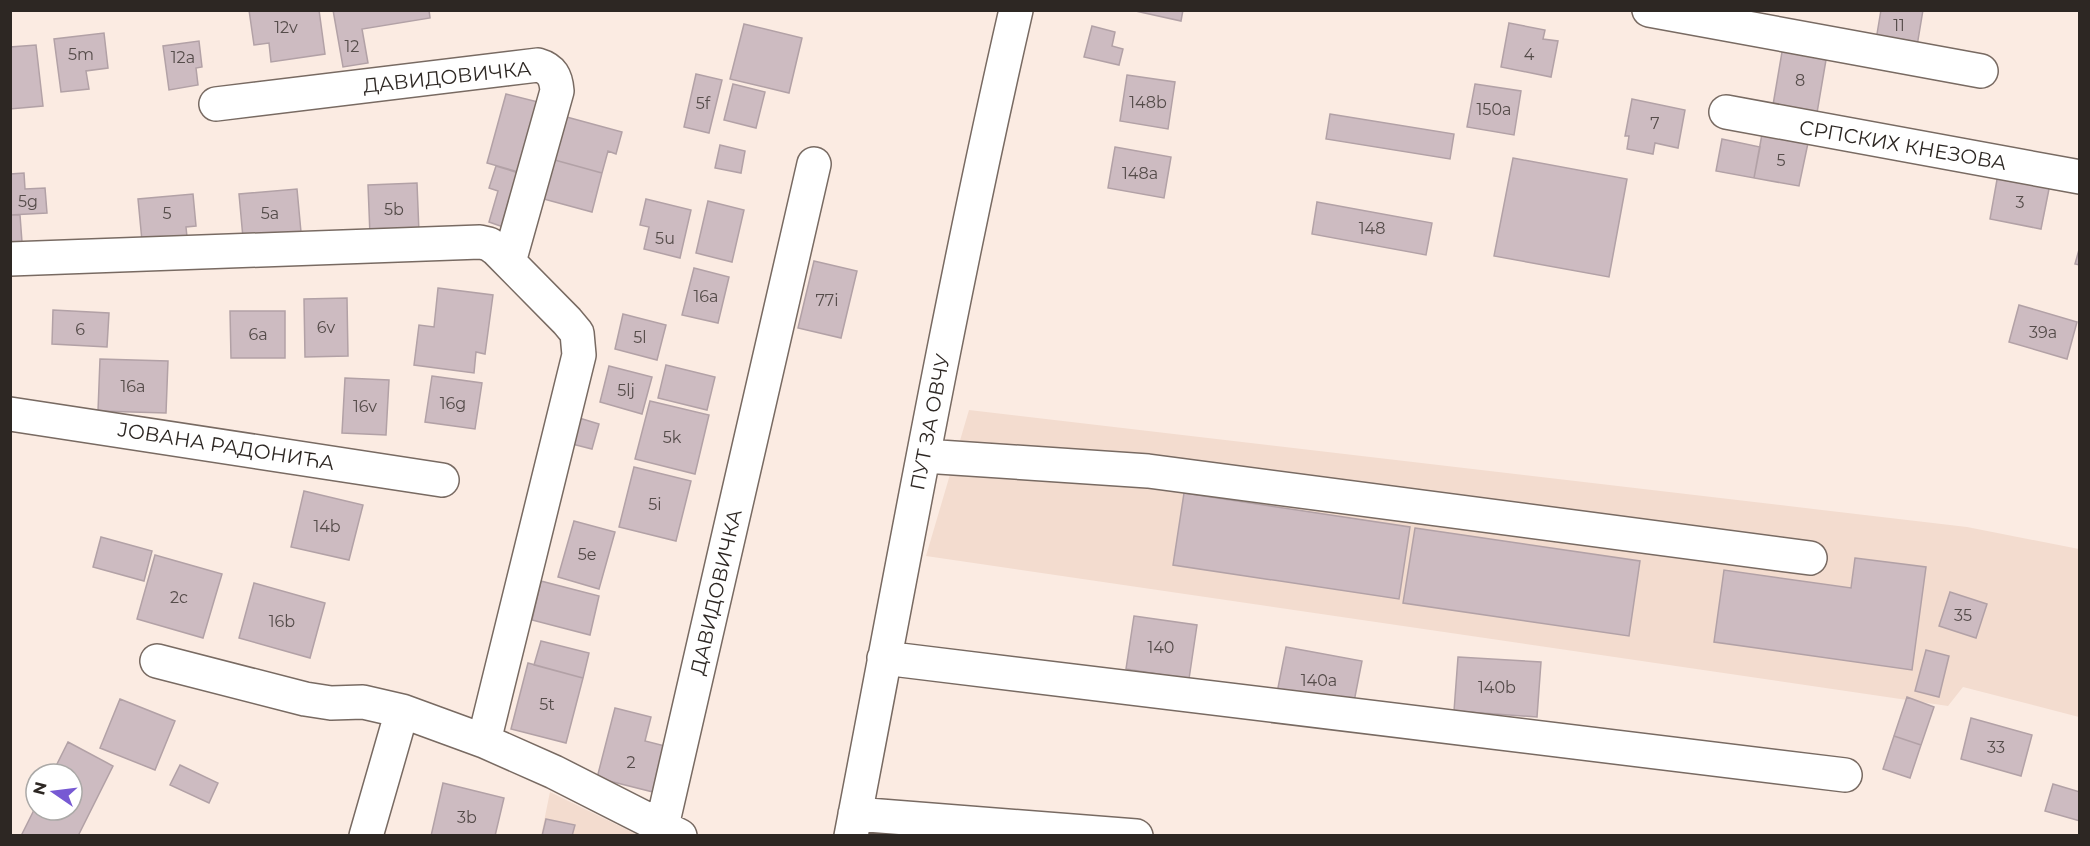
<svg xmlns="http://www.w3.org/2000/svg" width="2090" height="846" font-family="Montserrat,sans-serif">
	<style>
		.built { fill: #f3dccf }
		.building { fill: #cdbbc1; stroke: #b2a1a6; stroke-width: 1.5 }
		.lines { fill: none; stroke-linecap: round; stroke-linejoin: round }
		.minor-casing { stroke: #786a62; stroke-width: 36 }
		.minor { stroke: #fff; stroke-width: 33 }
		.labels { text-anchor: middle; stroke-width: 4.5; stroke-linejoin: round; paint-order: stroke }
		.number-label { font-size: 16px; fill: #554c4a }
		.street-label { font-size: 20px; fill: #2d2723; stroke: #fff }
	</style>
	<rect width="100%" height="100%" fill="#fbebe2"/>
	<!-- built -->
	<path class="built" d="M 969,410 L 1967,527 L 2079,549 L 2079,717 L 1963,687 L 1948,706 L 926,556 Z
		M 550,792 L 638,835 L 541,836 Z"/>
	<!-- building -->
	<path class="building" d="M 249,10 L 319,10 L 325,54 L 271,62 L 269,43 L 254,45 Z
		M 333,10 L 429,10 L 430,18 L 362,29 L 368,63 L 343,67 Z
		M 1131,10 L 1183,10 L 1181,21 Z
		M 1881,10 L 1923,10 L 1917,46 L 1876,40 Z
		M 1509,23 L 1545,30 L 1543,39 L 1558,41 L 1551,77 L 1501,67 Z
		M 744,24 L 802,38 L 789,93 L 730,79 Z
		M 1092,26 L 1115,32 L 1112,46 L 1123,49 L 1119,65 L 1084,57 Z
		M 104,33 L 108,68 L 86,71 L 89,89 L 61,92 L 54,39 Z
		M 199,41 L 202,67 L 196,68 L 198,85 L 169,90 L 163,46 Z
		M 36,45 L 43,106 L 10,109 L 10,47 Z
		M 1783,46 L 1827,54 L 1817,113 L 1773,105 Z
		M 696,74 L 722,80 L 709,133 L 684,127 Z
		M 1127,75 L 1175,82 L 1168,129 L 1120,121 Z
		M 733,84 L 765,92 L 756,128 L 724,120 Z
		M 1475,84 L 1521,91 L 1514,135 L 1467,127 Z
		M 506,94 L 542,103 L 522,173 L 487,163 Z
		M 1632,99 L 1685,110 L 1678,148 L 1655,143 L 1653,154 L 1627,149 L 1629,136 L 1625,136 Z
		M 1330,114 L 1454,134 L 1450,159 L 1326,139 Z
		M 563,116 L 622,132 L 616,154 L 608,151 L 602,173 L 551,159 Z
		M 1762,134 L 1808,143 L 1799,186 L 1754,178 Z
		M 1722,139 L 1760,147 L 1754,178 L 1716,171 Z
		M 720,145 L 745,151 L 741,173 L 715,168 Z
		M 1115,147 L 1171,157 L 1164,198 L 1108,188 Z
		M 1513,158 L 1627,179 L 1609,277 L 1494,256 Z
		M 551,159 L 602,173 L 592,212 L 540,198 Z
		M 496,166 L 522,174 L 506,228 L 489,222 L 498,191 L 489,188 Z
		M 24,173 L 25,189 L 45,188 L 47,213 L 10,215 L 10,174 Z
		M 1998,174 L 2050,184 L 2041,229 L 1990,219 Z
		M 417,183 L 419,233 L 370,235 L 368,185 Z
		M 297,189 L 301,232 L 243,238 L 239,194 Z
		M 193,194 L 196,226 L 186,227 L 187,237 L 142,241 L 138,199 Z
		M 646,199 L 691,210 L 680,258 L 644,249 L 649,227 L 640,225 Z
		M 708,201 L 744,210 L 732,262 L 696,253 Z
		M 1317,202 L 1432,223 L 1426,255 L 1312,234 Z
		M 10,215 L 20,215 L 22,242 L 10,243 Z
		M 2080,246 L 2080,265 L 2075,264 Z
		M 814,261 L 857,271 L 841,338 L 798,328 Z
		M 694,268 L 729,277 L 718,323 L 682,315 Z
		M 438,288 L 493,295 L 485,354 L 476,352 L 474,373 L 414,365 L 419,325 L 434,327 Z
		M 347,298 L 348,356 L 305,357 L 304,299 Z
		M 2019,305 L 2077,322 L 2067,359 L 2009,342 Z
		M 53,310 L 109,313 L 107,347 L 52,344 Z
		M 230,311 L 285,311 L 285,358 L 231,358 Z
		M 623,314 L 666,325 L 657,360 L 615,349 Z
		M 100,359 L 168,361 L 166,413 L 98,411 Z
		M 666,365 L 715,377 L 707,410 L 658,398 Z
		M 609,366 L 652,377 L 642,414 L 600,402 Z
		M 432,376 L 482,383 L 475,429 L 425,422 Z
		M 345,378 L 389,380 L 386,435 L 342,433 Z
		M 650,401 L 709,415 L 695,474 L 635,459 Z
		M 576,417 L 599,424 L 592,449 L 568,443 Z
		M 634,467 L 691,481 L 676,541 L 619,527 Z
		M 304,491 L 363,505 L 349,560 L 291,547 Z
		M 1184,493 L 1410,527 L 1399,599 L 1173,565 Z
		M 574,521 L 615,532 L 599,589 L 558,577 Z
		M 1415,528 L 1640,561 L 1629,636 L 1403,603 Z
		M 101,537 L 152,551 L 144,581 L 93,567 Z
		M 155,555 L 222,574 L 203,638 L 137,619 Z
		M 1855,558 L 1926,567 L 1912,670 L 1714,642 L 1724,570 L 1851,588 Z
		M 541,581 L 599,596 L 590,635 L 532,620 Z
		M 254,583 L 325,603 L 310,658 L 239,638 Z
		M 1950,592 L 1987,604 L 1976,638 L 1939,626 Z
		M 1134,616 L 1197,625 L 1189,679 L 1126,669 Z
		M 541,641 L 589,653 L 583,678 L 534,665 Z
		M 1286,647 L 1362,661 L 1352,712 L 1276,698 Z
		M 1926,650 L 1949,656 L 1939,697 L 1915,691 Z
		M 1458,657 L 1541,662 L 1537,717 L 1454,711 Z
		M 528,663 L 583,678 L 566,743 L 511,729 Z
		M 1907,697 L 1934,707 L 1921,745 L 1894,736 Z
		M 120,699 L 175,721 L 155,770 L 100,748 Z
		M 615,708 L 651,717 L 645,741 L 665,746 L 653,792 L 597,778 Z
		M 1971,718 L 2032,735 L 2021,776 L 1961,759 Z
		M 1894,736 L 1921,745 L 1910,778 L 1883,769 Z
		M 68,742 L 113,766 L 78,836 L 21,836 L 36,806 L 36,810 L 72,810 L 72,774 L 52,774 Z
		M 180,765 L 218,783 L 209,803 L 170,785 Z
		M 443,783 L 504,798 L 495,836 L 431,836 Z
		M 2053,784 L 2080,792 L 2080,821 L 2045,811 Z
		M 546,819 L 575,825 L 572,836 L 542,836 Z"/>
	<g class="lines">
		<!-- minor casing -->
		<g class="minor-casing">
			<path id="minor" d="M 1649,10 L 1981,71
				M 216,104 L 538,65 C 552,69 556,77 557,91 L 509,262
				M 1726,112 L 2080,177
				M 10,259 L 480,242 L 489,244 L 496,249 L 567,321 L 577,333 L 579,355 L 484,741
				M 10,414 L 442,480
				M 924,456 L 1148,471 L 1810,558
				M 884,658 L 1845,775
				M 157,661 L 305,699 L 331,703 L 363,702 L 402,711 L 484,741 L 554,772 L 680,836
				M 855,814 L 1136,836
				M 662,826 L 814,164
				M 366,836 L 402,711
				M 851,836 C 904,560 953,284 1016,10"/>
		</g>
		<!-- minor -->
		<use href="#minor" class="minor"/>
	</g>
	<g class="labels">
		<!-- number labels -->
		<g class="number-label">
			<text x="1899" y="31">11</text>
			<text x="286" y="33">12v</text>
			<text x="352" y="52">12</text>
			<text x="81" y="60">5m</text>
			<text x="1529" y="60">4</text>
			<text x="183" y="63">12a</text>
			<text x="1800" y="86">8</text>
			<text x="1148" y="108">148b</text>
			<text x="703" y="109">5f</text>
			<text x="1494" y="115">150a</text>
			<text x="1655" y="129">7</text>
			<text x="1781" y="166">5</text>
			<text x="1140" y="179">148a</text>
			<text x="28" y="207">5g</text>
			<text x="2020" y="208">3</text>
			<text x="394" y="215">5b</text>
			<text x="167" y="219">5</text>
			<text x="270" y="219">5a</text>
			<text x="1372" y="234">148</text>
			<text x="665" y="244">5u</text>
			<text x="706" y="302">16a</text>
			<text x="827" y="306">77i</text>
			<text x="326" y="333">6v</text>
			<text x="80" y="335">6</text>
			<text x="2043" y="338">39a</text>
			<text x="258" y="340">6a</text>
			<text x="640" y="343">5l</text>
			<text x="133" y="392">16a</text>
			<text x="626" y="396">5lj</text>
			<text x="453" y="409">16g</text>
			<text x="365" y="412">16v</text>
			<text x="672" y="443">5k</text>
			<text x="655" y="510">5i</text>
			<text x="327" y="532">14b</text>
			<text x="587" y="560">5e</text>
			<text x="179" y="603">2c</text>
			<text x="1963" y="621">35</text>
			<text x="282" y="627">16b</text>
			<text x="1161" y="653">140</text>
			<text x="1319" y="686">140a</text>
			<text x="1497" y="693">140b</text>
			<text x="547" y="710">5t</text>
			<text x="1996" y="753">33</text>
			<text x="631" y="768">2</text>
			<text x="467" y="823">3b</text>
		</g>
		<!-- street labels -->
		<g class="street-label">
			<text transform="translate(447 77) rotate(-6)" y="7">ДАВИДОВИЧКА</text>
			<text transform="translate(1903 145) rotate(10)" y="7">СРПСКИХ КНЕЗОВА</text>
			<text transform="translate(930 422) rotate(-79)" y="7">ПУТ ЗА ОВЧУ</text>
			<text transform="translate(226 446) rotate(9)" y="7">ЈОВАНА РАДОНИЋА</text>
			<text transform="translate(716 592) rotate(-77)" y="7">ДАВИДОВИЧКА</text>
		</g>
	</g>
	<!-- border -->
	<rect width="2090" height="846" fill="none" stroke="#2d2723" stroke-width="24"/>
	<!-- north arrow -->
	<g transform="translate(54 792) rotate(284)"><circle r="28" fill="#ffffff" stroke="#aba9a7" stroke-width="1.5"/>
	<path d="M0-4.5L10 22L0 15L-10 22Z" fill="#7759d3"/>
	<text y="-9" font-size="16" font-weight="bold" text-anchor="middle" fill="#2d2723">N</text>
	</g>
</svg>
